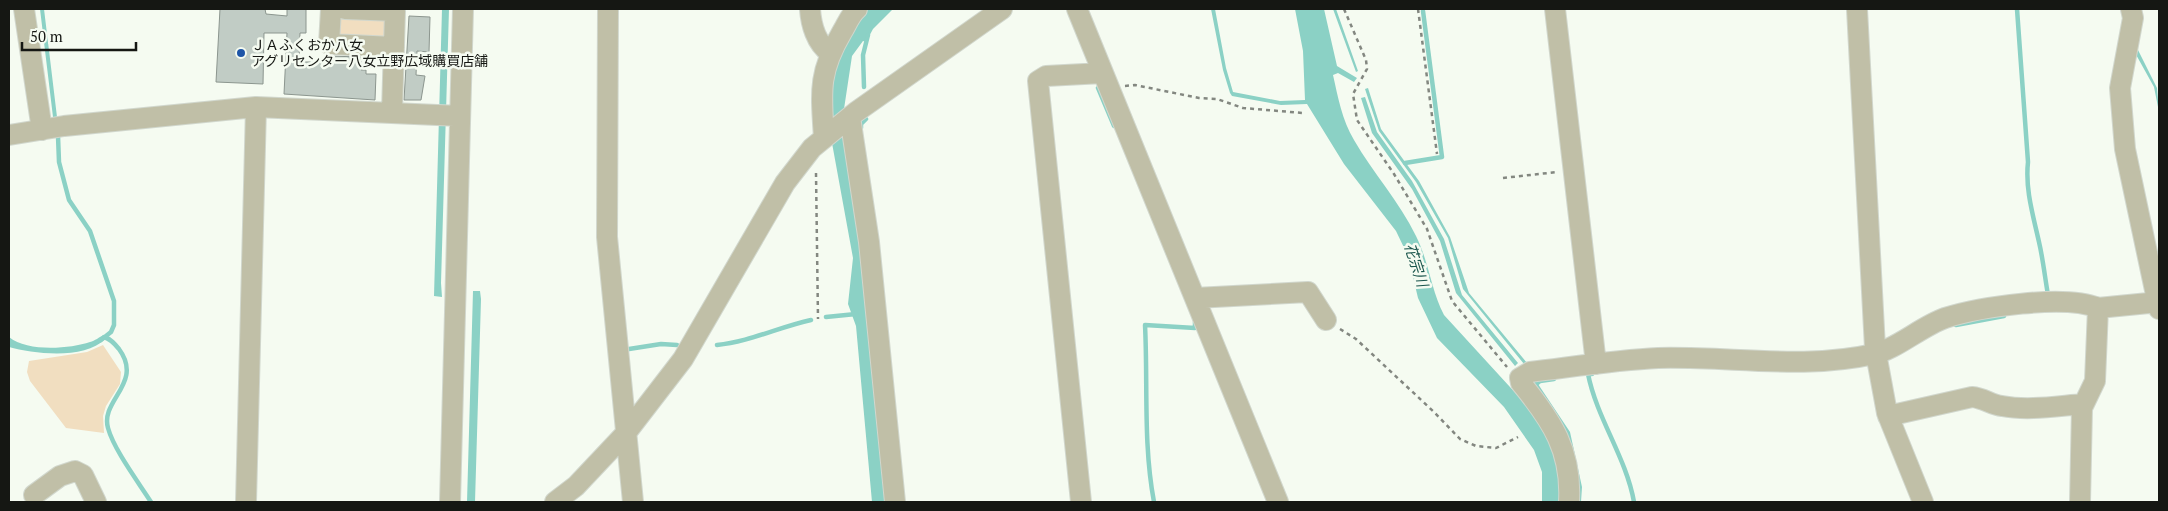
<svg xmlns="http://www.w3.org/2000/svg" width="2168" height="511" font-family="'PT Serif','Noto Sans JP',serif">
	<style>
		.green { fill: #f1dec0 }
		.water { fill: #8bd1c5 }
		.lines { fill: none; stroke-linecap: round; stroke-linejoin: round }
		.stream { stroke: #8bd1c5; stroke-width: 4.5 }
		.building { fill: #c1ccc5; stroke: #8c968f }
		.minor-casing { stroke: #d1d7cd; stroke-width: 22 }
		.path { stroke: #838780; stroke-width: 2.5; stroke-dasharray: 4 4; stroke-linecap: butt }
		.minor { stroke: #c0bfa7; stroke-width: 20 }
		.poi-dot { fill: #1e55a7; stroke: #f5fbf1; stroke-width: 2 }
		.labels { text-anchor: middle; stroke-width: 5; stroke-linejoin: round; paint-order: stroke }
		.poi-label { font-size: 14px; fill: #151713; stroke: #f5fbf1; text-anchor: start }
		.water-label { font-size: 15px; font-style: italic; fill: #1a554c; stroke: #f5fbf1 }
	</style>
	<rect width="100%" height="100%" fill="#f5fbf1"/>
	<!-- green -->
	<path class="green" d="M 386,15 L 386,38 L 337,37 L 338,16 Z
		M 103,345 L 121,372 L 120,384 L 106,406 L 103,416 L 104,433 L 66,428 L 30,381 L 27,372 L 29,361 L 87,352 Z"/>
	<!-- water -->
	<path class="water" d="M 40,9 L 44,9 L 57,117 L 53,117 Z
		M 442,9 L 449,9 L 441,283 L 442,297 L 434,296 Z
		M 865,9 L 893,9 L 873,29 L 866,42 L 863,41 L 852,56 L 844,109 L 860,219 L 886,502 L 872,502 L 856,326 L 848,304 L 853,258 L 832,143 L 828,84 L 836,51 Z
		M 1211,9 L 1215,9 L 1226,68 L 1233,92 L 1280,101 L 1305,100 L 1303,51 L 1295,9 L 1324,9 L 1337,66 L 1357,78 L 1354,82 L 1338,73 L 1333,75 C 1338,97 1342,120 1354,140 C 1373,173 1399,201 1416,236 C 1429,262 1431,290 1444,315 L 1532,411 L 1557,454 L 1562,502 L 1542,502 L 1542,472 L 1534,450 L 1504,407 L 1437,338 L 1418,298 L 1408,256 L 1396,231 L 1344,164 L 1307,104 L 1281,105 L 1232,96 L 1230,93 L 1223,70 Z
		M 1333,9 L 1336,9 L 1358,71 L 1356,72 Z
		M 2136,46 L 2157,88 L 2159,112 L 2154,87 L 2134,51 Z
		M 1368,88 L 1381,129 L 1419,181 L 1450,237 L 1469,293 L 1527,363 L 1524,364 L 1463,289 L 1448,238 L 1416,182 L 1379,131 L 1365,89 Z
		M 1365,97 L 1377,132 L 1412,181 L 1444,239 L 1462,295 L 1518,363 L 1515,366 L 1456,293 L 1440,241 L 1412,189 L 1372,133 L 1361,98 Z
		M 473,291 L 480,291 L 481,299 L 475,502 L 467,502 Z
		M 104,335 L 105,339 C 85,360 34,354 9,347 L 9,337 C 27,352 69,349 90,342 C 95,341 99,337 104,335 Z
		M 1536,381 L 1570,432 L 1582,487 L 1581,502 L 1577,502 L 1532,384 Z"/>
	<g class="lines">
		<!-- stream -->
		<path class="stream" d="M 2017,9 L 2028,162 C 2025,189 2033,215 2039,242 C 2043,259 2045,278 2048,295
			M 864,87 L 863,55 L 868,35
			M 1098,88 L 1114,126
			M 861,128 L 861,124 L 866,119
			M 58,136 L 59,162 L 69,200 L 90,231 L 114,301 L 114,325 L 111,332 L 101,340
			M 1405,163 L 1442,157 L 1423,11
			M 826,317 L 856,314
			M 1956,325 L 2004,316
			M 104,337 C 111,339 115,344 119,349 C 144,383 100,400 108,428 C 114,450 139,483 151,502
			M 717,345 C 749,342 779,327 811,320
			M 629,349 L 661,344 L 677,345
			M 1592,374 L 1588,374 C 1597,419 1626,457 1634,502
			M 1535,385 L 1540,381 L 1554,379
			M 1154,502 C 1143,444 1148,384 1145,325 L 1195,328 L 1195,322"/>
	</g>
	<!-- building -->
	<path class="building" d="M 220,9 L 265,9 L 266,14 L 287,16 L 287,9 L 306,9 L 306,33 L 300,33 L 299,62 L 328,62 L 328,56 L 361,57 L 361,70 L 366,70 L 366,74 L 376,74 L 375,100 L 284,94 L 287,33 L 264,33 L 263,84 L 216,82 Z
		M 409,16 L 430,17 L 429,52 L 417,51 L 416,75 L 425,76 L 421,100 L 404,100 Z"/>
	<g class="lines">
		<!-- minor casing -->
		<g class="minor-casing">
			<path id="minor" d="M 24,9 L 42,130
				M 331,9 L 329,44 L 394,47
				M 345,9 L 395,11 L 392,112
				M 608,9 L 607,237 L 633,502
				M 810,9 C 811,24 816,43 830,53
				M 1077,9 L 1278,502
				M 1555,9 L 1596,364
				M 1857,9 L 1875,348 L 1887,413 L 1923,502
				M 2131,9 L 2133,18 L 2120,88 L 2125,149 L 2159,309
				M 850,117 L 869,242 L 895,502
				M 9,135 L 64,126 L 256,107 L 460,116
				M 824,138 C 821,92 818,73 842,32 C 847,24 850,15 857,9
				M 1195,298 L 1308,292 L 1326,320
				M 1888,416 L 1972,397 C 1984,398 1991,405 2002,406 C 2028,411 2057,406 2084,404
				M 34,495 L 60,476 L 75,471 L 83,475 L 96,502
				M 246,502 L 256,107
				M 450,502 L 463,9
				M 555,502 L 576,486 L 626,433 L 683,359 L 785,183 L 812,148 L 856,112 L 1002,9
				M 1081,502 L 1038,81 L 1046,76 L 1103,73
				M 1569,502 C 1572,451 1552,421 1521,383 L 1520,378 L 1530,372 C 1572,367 1615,360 1658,358 C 1730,356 1803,370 1874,354 C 1895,350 1922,326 1945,318 C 1979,307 2065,294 2098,308
				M 2080,502 L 2082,408 L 2095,381 L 2098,308 L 2159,302"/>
		</g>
		<!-- path -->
		<path class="path" d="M 1344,9 L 1366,60 L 1367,69 L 1353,94 L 1357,120 L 1394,174 L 1427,229 L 1452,301 L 1507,367
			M 1418,9 L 1437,154
			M 1125,86 L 1135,85 L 1199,98 L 1217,99 L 1243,108 L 1303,113
			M 816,173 L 818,319
			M 1503,178 L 1557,172
			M 1340,329 L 1356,339 L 1434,412 L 1460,439 L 1476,446 L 1496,448 L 1518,437"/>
		<!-- minor -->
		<use href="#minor" class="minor"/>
	</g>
	<!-- markers -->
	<circle class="poi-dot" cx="241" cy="53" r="5"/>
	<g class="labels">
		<!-- poi labels -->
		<g class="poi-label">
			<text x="251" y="50">ＪＡふくおか八女<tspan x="251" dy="16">アグリセンター八女立野広域購買店舗</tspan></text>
		</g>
		<!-- water labels -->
		<g class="water-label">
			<text transform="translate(1416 265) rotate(72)" y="5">花宗川</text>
		</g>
	</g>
	<!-- border -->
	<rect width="2168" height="511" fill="none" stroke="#151713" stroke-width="20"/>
	<!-- scale -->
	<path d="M22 42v8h114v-8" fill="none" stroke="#151713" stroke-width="2.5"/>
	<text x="30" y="42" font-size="15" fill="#151713" stroke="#f5fbf1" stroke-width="4" paint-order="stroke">50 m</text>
</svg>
